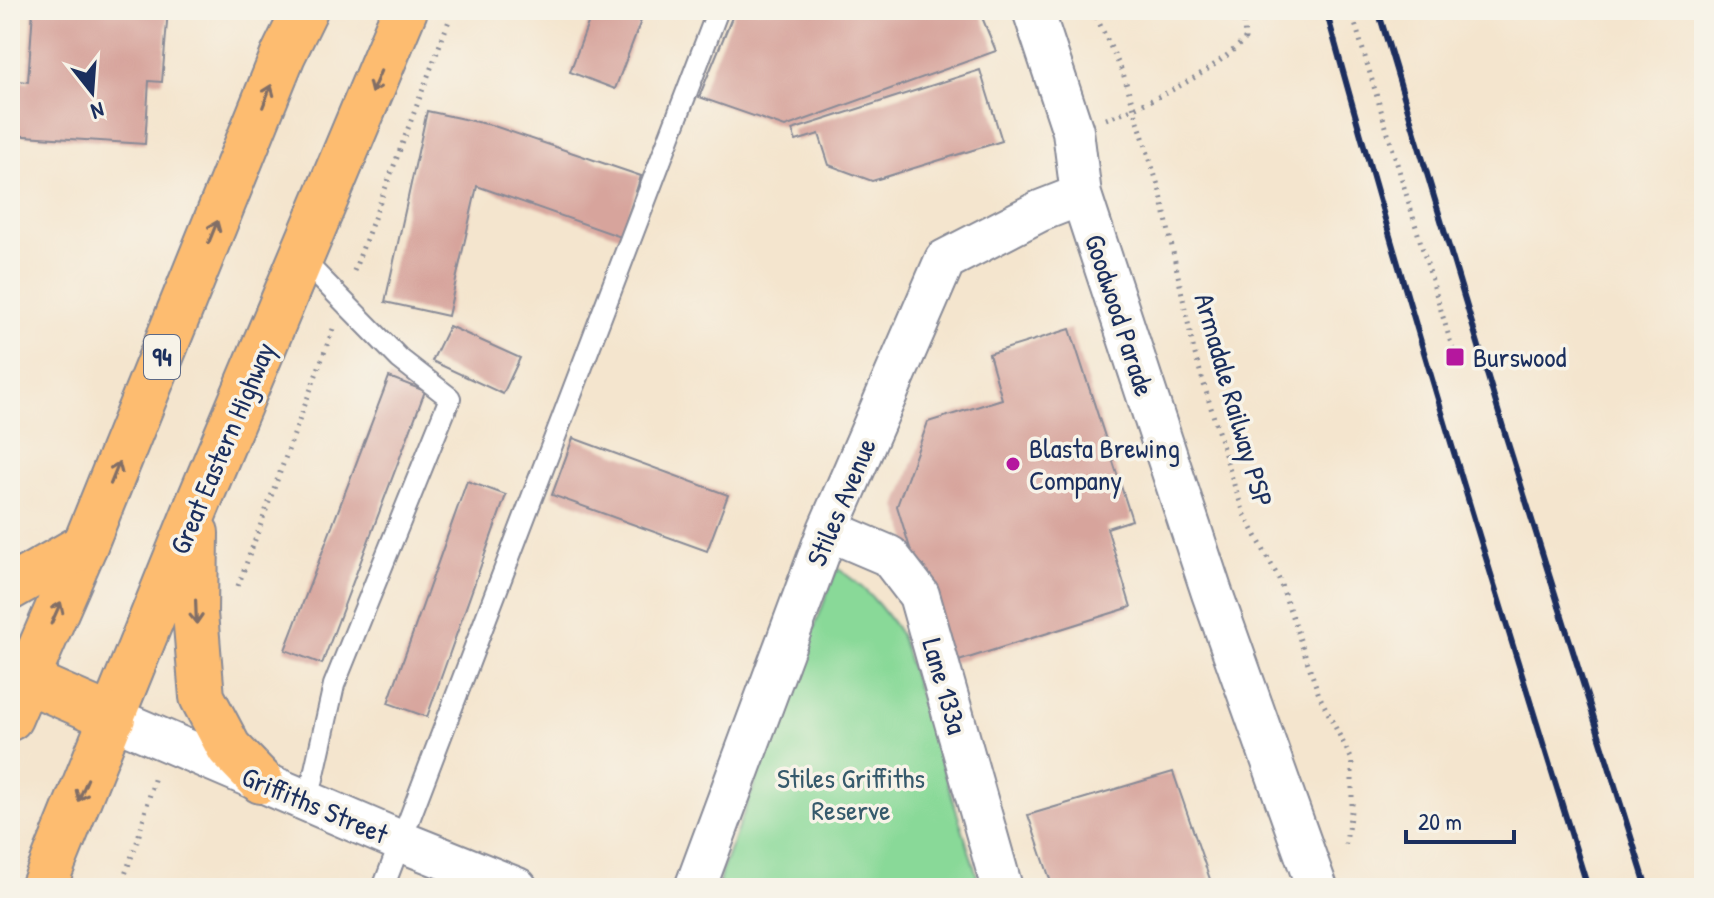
<svg xmlns="http://www.w3.org/2000/svg" width="1714" height="898" font-family="'Patrick Hand',sans-serif">
	<style>
		.green { fill: #89d998; stroke: #52847b; stroke-width: 2 }
		.building { fill: #d7a49c }
		.lines { fill: none; stroke-linecap: round; stroke-linejoin: round }
		.service-casing { stroke: #888a96; stroke-width: 24 }
		.minor-casing { stroke: #888a96; stroke-width: 44 }
		.trunk-casing { stroke: #888a96; stroke-width: 48 }
		.motorway-casing { stroke: #888a96; stroke-width: 48 }
		.path { stroke: #888a96; stroke-width: 5; stroke-dasharray: 2 6; stroke-linecap: butt }
		.service { stroke: #fff; stroke-width: 20 }
		.minor { stroke: #fff; stroke-width: 40 }
		.trunk { stroke: #fdbc70; stroke-width: 44 }
		.motorway { stroke: #fdbc70; stroke-width: 44 }
		.rail { stroke: #1b2f5e; stroke-width: 6 }
		.oneway { stroke: #816e66 }
		.poi-dot { fill: #b5179e; stroke: #f7f3e8; stroke-width: 3 }
		.labels { text-anchor: middle; stroke-width: 7; stroke-linejoin: round; paint-order: stroke }
		.shield { fill: #f7f3e8; stroke: #5d6a87; stroke-width: 2 }
		.shield-label { font-size: 26px; font-weight: bold; fill: #1b2f5e }
		.street-label { font-size: 28px; fill: #1b2f5e; stroke: #f7f3e8 }
		.poi-label { font-size: 28px; fill: #1b2f5e; stroke: #f7f3e8; text-anchor: start }
		.park-label { font-size: 28px; fill: #365a6c; stroke: #f7f3e8 }
	</style>
	<rect width="100%" height="100%" fill="#f7f3e8"/>
	<filter id="ink" filterUnits="userSpaceOnUse"><feTurbulence type="fractalNoise" baseFrequency=".0125" numOctaves="2"/><feDisplacementMap in="SourceGraphic" scale="16" xChannelSelector="R" yChannelSelector="G"/><feConvolveMatrix kernelMatrix="1 2 1 2 8 2 1 2 1" color-interpolation-filters="sRGB"/></filter>
	<filter id="wash" filterUnits="userSpaceOnUse"><feTurbulence type="fractalNoise" baseFrequency=".006" numOctaves="4" result="noise"/><feDisplacementMap in="SourceGraphic" scale="32" xChannelSelector="R" yChannelSelector="G"/><feGaussianBlur stdDeviation="1.8" result="paint"/><feColorMatrix in="noise" values="0 0 0 0 0 0 0 0 0 0 0 0 0 0 0 0 0 1.4 0 .05"/><feComposite in="paint" operator="in"/></filter>
	<g filter="url(#wash)">
		<rect width="100%" height="100%" fill="#f4e5ce"/>
		<!-- green -->
		<path class="green" d="M 837,568 C 864,586 882,606 900,634 L 981,888 L 718,888 L 721,873 Z"/>
		<g id="blocks">
			<!-- building -->
			<path class="building" d="M 33,10 L 168,10 L 162,82 L 149,81 L 145,144 L 10,135 L 10,80 L 28,82 Z
				M 593,10 L 645,10 L 615,89 L 570,72 Z
				M 735,10 L 979,10 L 996,51 L 785,127 L 699,97 Z
				M 980,70 L 1002,141 L 872,181 L 829,165 L 819,134 L 796,141 L 792,130 Z
				M 427,111 L 491,125 L 641,176 L 621,237 L 477,186 L 448,316 L 385,302 Z
				M 449,326 L 520,358 L 503,394 L 432,361 Z
				M 1070,329 L 1132,520 L 1107,528 L 1131,607 L 946,665 L 897,506 L 928,422 L 1002,399 L 989,354 Z
				M 389,377 L 425,391 L 322,664 L 285,650 Z
				M 573,438 L 728,495 L 707,551 L 552,495 Z
				M 467,481 L 506,495 L 427,717 L 388,703 Z
				M 1173,772 L 1213,888 L 1053,888 L 1028,815 Z"/>
		</g>
	</g>
	<g filter="url(#ink)">
		<use href="#blocks" fill-opacity="0" stroke="#888a96" stroke-width="2"/>
		<g class="lines">
			<!-- service casing -->
			<g class="service-casing">
				<path id="service" d="M 302,259 L 400,359 L 450,398 L 334,685 L 308,801
					M 383,888 L 718,10"/>
			</g>
			<!-- minor casing -->
			<g class="minor-casing">
				<path id="minor" d="M 1033,10 L 1073,131 L 1081,195 L 1212,593 L 1317,888
					M 828,530 L 889,556 L 919,595 L 1002,888
					M 113,718 L 400,841 L 517,888
					M 695,888 L 828,530 L 945,260 L 1040,211 L 1081,195"/>
			</g>
			<!-- trunk casing -->
			<g class="trunk-casing">
				<path id="trunk" d="M 196,533 L 195,613 L 202,697 L 229,748 L 261,781
					M 10,718 L 85,545 L 283,55 L 305,10
					M 43,888 L 197,506 L 405,10"/>
			</g>
			<!-- motorway casing -->
			<g class="motorway-casing">
				<path id="motorway" d="M 10,588 L 85,545
					M 10,673 L 113,718"/>
			</g>
			<!-- path -->
			<path class="path" d="M 1093,10 L 1123,73 L 1161,195 L 1194,351 L 1235,488 L 1244,513 L 1279,579 L 1319,695 L 1352,760 L 1352,805 L 1345,848
				M 1351,10 L 1455,357
				M 1693,10 L 1704,49
				M 1106,119 C 1152,102 1211,74 1245,39 L 1243,10
				M 354,271 L 453,10
				M 238,586 L 333,329
				M 120,888 L 137,842 L 155,776"/>
			<!-- service -->
			<use href="#service" class="service"/>
			<!-- minor -->
			<use href="#minor" class="minor"/>
			<!-- trunk -->
			<use href="#trunk" class="trunk"/>
			<!-- motorway -->
			<use href="#motorway" class="motorway"/>
			<!-- rail -->
			<path class="rail" d="M 1326,10 C 1407,305 1497,596 1588,888
				M 1378,10 L 1506,437 L 1647,888"/>
		</g>
		<!-- one-way arrows -->
		<defs><path id="oneway-shaft" d="M-6 0H5M1.5-3L5.5 0L1.5 3" fill="none" stroke-width="1.6" stroke-linecap="round" stroke-linejoin="round" transform="scale(2)"/></defs>
		<g class="oneway">
			<use href="#oneway-shaft" transform="translate(376 82) rotate(113)"/>
			<use href="#oneway-shaft" transform="translate(267 96) rotate(-69)"/>
			<use href="#oneway-shaft" transform="translate(213 232) rotate(-68)"/>
			<use href="#oneway-shaft" transform="translate(115 473) rotate(-68)"/>
			<use href="#oneway-shaft" transform="translate(196 612) rotate(88)"/>
			<use href="#oneway-shaft" transform="translate(56 613) rotate(-66)"/>
			<use href="#oneway-shaft" transform="translate(83 790) rotate(113)"/>
		</g>
	</g>
	<!-- markers -->
	<g class="poi-dot">
		<rect x="1445" y="347" width="20" height="20" rx="4"/>
		<circle cx="1013" cy="464" r="8"/>
	</g>
	<g class="labels">
		<!-- shield labels -->
		<rect class="shield" x="144" y="335" width="36" height="44" rx="6"/>
		<g class="shield-label">
			<text x="162" y="366">94</text>
		</g>
		<!-- street labels -->
		<g class="street-label">
			<text transform="translate(1120 315) rotate(72)" y="10">Goodwood Parade</text>
			<text transform="translate(1234 400) rotate(74)" y="10">Armadale Railway PSP</text>
			<text transform="translate(222 448) rotate(-67)" y="10">Great Eastern Highway</text>
			<text transform="translate(841 502) rotate(-67)" y="10">Stiles Avenue</text>
			<text transform="translate(945 686) rotate(74)" y="10">Lane 133a</text>
			<text transform="translate(315 805) rotate(23)" y="10">Griffiths Street</text>
		</g>
		<!-- poi labels -->
		<g class="poi-label">
			<text x="1473" y="367">Burswood</text>
			<text x="1029" y="458">Blasta Brewing<tspan x="1029" dy="32">Company</tspan></text>
		</g>
		<!-- park labels -->
		<g class="park-label">
			<text x="851" y="788">Stiles Griffiths<tspan x="851" dy="32">Reserve</tspan></text>
		</g>
	</g>
	<!-- margin -->
	<rect width="1714" height="898" fill="none" stroke="#f7f3e8" stroke-width="40"/>
	<!-- north arrow -->
	<g transform="translate(92 92) rotate(163)" stroke="#f7f3e8" stroke-width="6" paint-order="stroke">
	<path d="M0-6L14 30L0 20L-14 30Z" fill="#1b2f5e"/>
	<text y="-12" font-size="22" font-weight="bold" text-anchor="middle" fill="#1b2f5e">N</text>
	</g>
	<!-- scale -->
	<path d="M1406 830v12h108v-12" fill="none" stroke="#1b2f5e" stroke-width="4"/>
	<text x="1418" y="830" font-size="24" fill="#1b2f5e" stroke="#f7f3e8" stroke-width="6" paint-order="stroke">20 m</text>
</svg>
